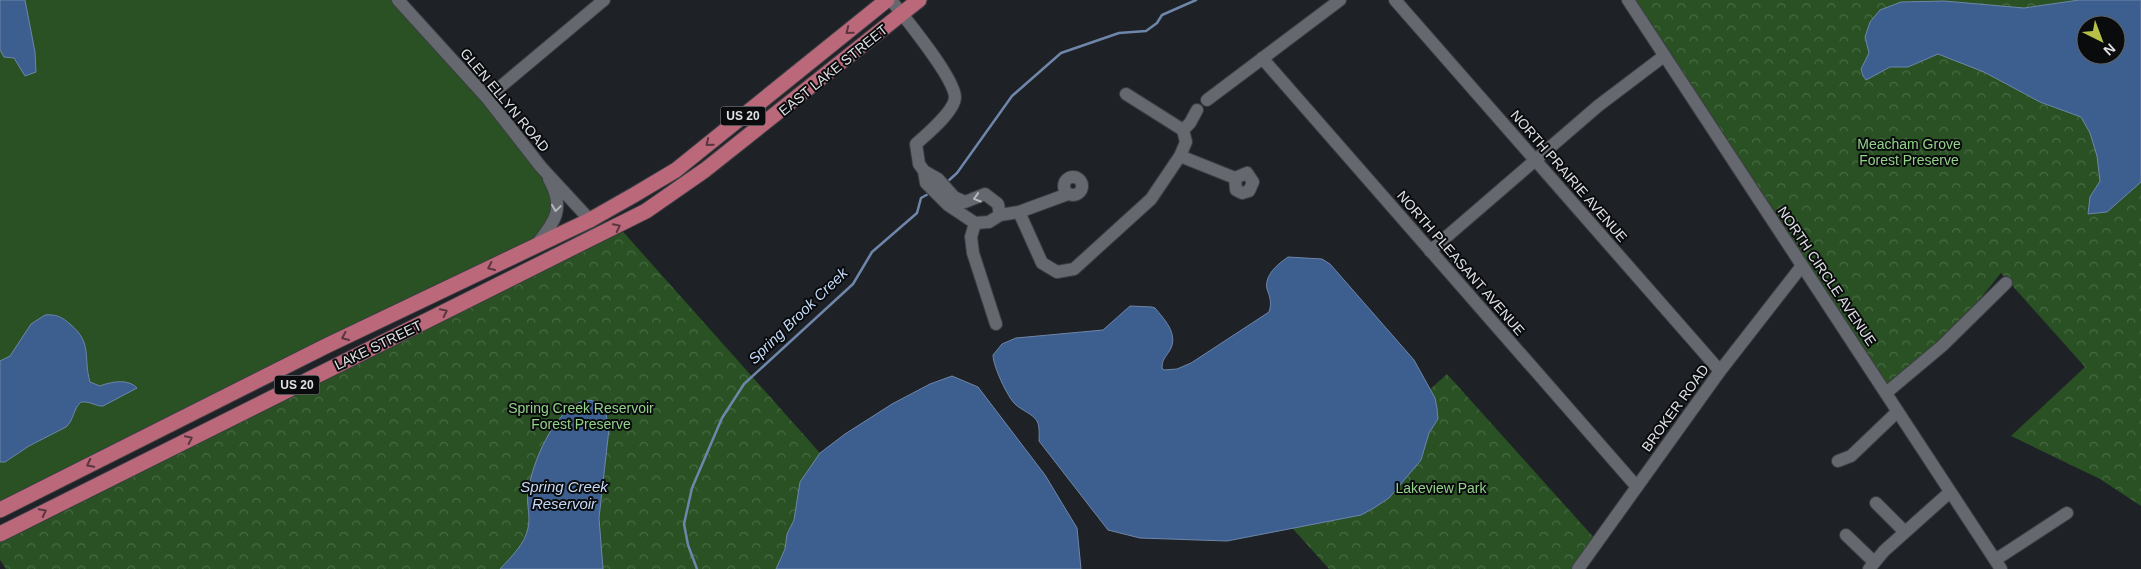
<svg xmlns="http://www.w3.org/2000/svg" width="2141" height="569" font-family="Helvetica,sans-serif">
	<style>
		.green { fill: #295123 }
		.park { fill: url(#park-crowns); fill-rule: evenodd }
		.water { fill: #3d5f90; stroke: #6e86aa; fill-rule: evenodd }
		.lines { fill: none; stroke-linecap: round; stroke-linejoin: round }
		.stream { stroke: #6e86aa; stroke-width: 2.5 }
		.minor-casing { stroke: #3c3e42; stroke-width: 14 }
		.major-casing { stroke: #3c3e42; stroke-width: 17 }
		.minor { stroke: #65686e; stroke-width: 12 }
		.major { stroke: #bb687b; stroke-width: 15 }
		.oneway { stroke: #59353e }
		.oneway2 { stroke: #b4b7bb }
		.labels { text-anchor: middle; stroke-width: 4; stroke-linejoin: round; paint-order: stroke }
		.shield { fill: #090b0d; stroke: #9fa1a4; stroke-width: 1 }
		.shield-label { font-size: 12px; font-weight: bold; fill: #dfe1e5 }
		.street-label { font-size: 14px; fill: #dfe1e5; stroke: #090b0d }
		.park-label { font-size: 14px; fill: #93d289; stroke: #090b0d }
		.water-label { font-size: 15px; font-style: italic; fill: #c5daf8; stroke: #090b0d }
	</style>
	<defs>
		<pattern id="park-crowns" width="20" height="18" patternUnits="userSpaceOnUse" patternTransform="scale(1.25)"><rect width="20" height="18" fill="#295123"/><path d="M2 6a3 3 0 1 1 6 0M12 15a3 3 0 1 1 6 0" fill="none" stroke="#486a43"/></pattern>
	</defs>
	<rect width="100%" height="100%" fill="#1e2126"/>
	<!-- green -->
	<path class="green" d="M 0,0 L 394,0 L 484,101 L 547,183 L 553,210 L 533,242 L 0,510 Z"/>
	<!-- park -->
	<path class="park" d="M 1628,0 L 2141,0 L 2141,506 L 2100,479 L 2011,436 L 2085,367 L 2001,273 L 1942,346 L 1886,393 ZM 2086,25 L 2116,25 L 2116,55 L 2086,55 Z
		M 618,226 L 820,453 L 794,537 L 781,569 L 6,569 L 0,560 L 0,534 Z
		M 1447,374 L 1596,540 L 1575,569 L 1329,569 L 1285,520 Z"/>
	<!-- water -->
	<path class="water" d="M 0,0 L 25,0 L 35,52 L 36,72 L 25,76 L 14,58 L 4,57 L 0,50 Z
		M 2079,0 L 2141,0 L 2141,182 L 2107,212 L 2088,214 L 2090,197 L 2100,181 L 2097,156 L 2090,133 L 2081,117 L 2040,102 L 1984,72 L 1938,54 L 1908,67 L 1890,67 L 1866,80 L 1863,76 L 1861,69 L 1869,53 L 1865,37 L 1870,22 L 1880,10 L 1901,2 L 1944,1 L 2024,8 ZM 2086,25 L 2116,25 L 2116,55 L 2086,55 Z
		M 1288,257 L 1322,259 L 1330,264 L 1414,360 L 1435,398 L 1437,408 L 1438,419 L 1429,433 L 1421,460 L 1389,498 L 1374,508 L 1361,515 L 1227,541 L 1140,538 L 1108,530 L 1039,441 C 1039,435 1040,427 1037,421 C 1033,414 1021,410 1015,404 C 1007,396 993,366 993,355 L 1002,344 L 1016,338 L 1103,330 L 1130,306 L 1152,307 L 1155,308 C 1164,319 1179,334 1170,350 C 1166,357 1162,359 1162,368 L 1164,370 L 1177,369 L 1191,363 L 1269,312 C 1272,303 1270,297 1267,289 C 1264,275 1278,264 1288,257 Z
		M 45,315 C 56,314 62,317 70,324 C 93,343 83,358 90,382 L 100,386 C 110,382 128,378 137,388 L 103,406 C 98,407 90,401 81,402 C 73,409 74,420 66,427 L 29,446 L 5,462 L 0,462 L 0,361 L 10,356 L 31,324 Z
		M 952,376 L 978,387 L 1045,475 L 1077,528 L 1081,569 L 776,569 L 785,549 L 787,534 L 794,520 L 800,482 L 820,453 L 845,434 L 892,404 L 930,384 Z
		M 588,400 L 598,402 L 605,409 L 609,429 L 599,518 L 603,569 L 500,569 C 511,557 525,544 528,528 C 531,516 526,504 528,493 C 531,464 556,404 588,400 Z"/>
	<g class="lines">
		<!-- stream -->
		<path class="stream" d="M 947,182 L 957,173 L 1012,96 L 1061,53 L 1119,33 L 1146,31 L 1157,23 L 1162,15 L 1196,0
			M 697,569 L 688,545 L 684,524 L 692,488 L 722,418 L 744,384 L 853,284 L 872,252 L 917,213 L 921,198 L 930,193"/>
		<!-- minor casing -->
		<g class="minor-casing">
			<path id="minor" d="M 398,0 L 487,98 L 541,167 L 590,220
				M 891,0 C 905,18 954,77 955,97 C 955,111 927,134 916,144 L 919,164 L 924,171 L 938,179 L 954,197 L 965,202 L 985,194 L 998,204 L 1000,215
				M 1395,0 L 1720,371
				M 1628,0 L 2001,569
				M 1262,58 L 1637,487
				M 1126,94 L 1183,130 L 1186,142 L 1180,156
				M 487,98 L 604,0
				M 1207,100 L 1340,0
				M 1183,130 L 1190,123 L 1197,110
				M 924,171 L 926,183 L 948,205 L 975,223 L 989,222 L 1000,215 L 1019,212 L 1068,194
				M1064 186a9 9 0 1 1 18 0a9 9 0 1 1-18 0Z
				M 1019,212 L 1042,263 L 1057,272 L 1074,269 L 1151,199 L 1180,156 L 1235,178 L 1247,173 L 1253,182 L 1249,191 L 1242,193 L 1236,190 L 1235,178
				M 975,223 L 971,237 L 973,253 L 996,324
				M 537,244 C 556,221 565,207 549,179
				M 1430,251 L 1598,106 L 1664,56
				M 1886,393 L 1942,346 L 2006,283
				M 1838,461 L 1851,456 L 1897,412
				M 1876,503 L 1905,532
				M 1846,535 L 1874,562
				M 1995,560 L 2067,513
				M 1578,569 L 1720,371 L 1801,267
				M 1869,569 L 1884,551 L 1950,492"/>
		</g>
		<!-- major casing -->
		<g class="major-casing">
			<path id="major" d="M 0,510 L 326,346 L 590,220 L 634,195 L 676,170 L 887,0
				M 0,534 L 646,211 L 705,170 L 919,0"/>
		</g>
		<!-- minor -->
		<use href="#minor" class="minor"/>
		<!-- major -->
		<use href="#major" class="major"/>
	</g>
	<!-- one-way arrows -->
	<defs><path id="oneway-chevron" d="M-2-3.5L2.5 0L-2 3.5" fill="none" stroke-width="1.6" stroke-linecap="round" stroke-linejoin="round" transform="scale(1.25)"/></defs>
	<g class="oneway">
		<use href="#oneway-chevron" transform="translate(849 31) rotate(141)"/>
		<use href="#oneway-chevron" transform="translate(709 143) rotate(141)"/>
		<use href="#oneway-chevron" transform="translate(617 227) rotate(-26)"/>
		<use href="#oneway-chevron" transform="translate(491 267) rotate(155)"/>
		<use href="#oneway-chevron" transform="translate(444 312) rotate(-26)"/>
		<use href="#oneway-chevron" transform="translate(345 337) rotate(155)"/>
		<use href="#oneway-chevron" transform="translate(189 439) rotate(-26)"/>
		<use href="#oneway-chevron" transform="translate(90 464) rotate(153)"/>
		<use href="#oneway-chevron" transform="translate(43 512) rotate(-27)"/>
	</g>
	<g class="oneway2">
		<use href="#oneway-chevron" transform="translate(977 198) rotate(163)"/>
		<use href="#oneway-chevron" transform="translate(556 208) rotate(98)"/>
	</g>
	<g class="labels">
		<!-- shield labels -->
		<g class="shield">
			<rect x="720.5" y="106.5" width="45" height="19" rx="4"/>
			<rect x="274.5" y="375.5" width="45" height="19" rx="4"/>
		</g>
		<g class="shield-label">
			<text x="743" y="120">US 20</text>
			<text x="297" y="389">US 20</text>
		</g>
		<!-- street labels -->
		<g class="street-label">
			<text transform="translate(833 70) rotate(-39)" y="5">EAST LAKE STREET</text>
			<text transform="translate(505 100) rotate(50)" y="5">GLEN ELLYN ROAD</text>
			<text transform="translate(1569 176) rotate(49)" y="5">NORTH PRAIRIE AVENUE</text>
			<text transform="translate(1461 263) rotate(49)" y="5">NORTH PLEASANT AVENUE</text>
			<text transform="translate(1827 276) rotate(56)" y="5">NORTH CIRCLE AVENUE</text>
			<text transform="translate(378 345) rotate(-26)" y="5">LAKE STREET</text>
			<text transform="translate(1675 408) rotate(-54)" y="5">BROKER ROAD</text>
		</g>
		<!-- park labels -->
		<g class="park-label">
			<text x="1909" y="149">Meacham Grove<tspan x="1909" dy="16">Forest Preserve</tspan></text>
			<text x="581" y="413">Spring Creek Reservoir<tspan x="581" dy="16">Forest Preserve</tspan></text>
			<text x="1441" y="493">Lakeview Park</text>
		</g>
		<!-- water labels -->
		<g class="water-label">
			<text transform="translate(798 316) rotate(-44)" y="5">Spring Brook Creek</text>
			<text x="564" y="492">Spring Creek<tspan x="564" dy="17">Reservoir</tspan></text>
		</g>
	</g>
	<!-- north arrow -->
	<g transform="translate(2101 40) rotate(138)"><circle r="24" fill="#090b0d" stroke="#5f6163"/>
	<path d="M0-4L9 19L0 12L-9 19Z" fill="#b7c147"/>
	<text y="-8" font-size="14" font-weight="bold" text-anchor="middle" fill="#dfe1e5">N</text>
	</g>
</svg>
